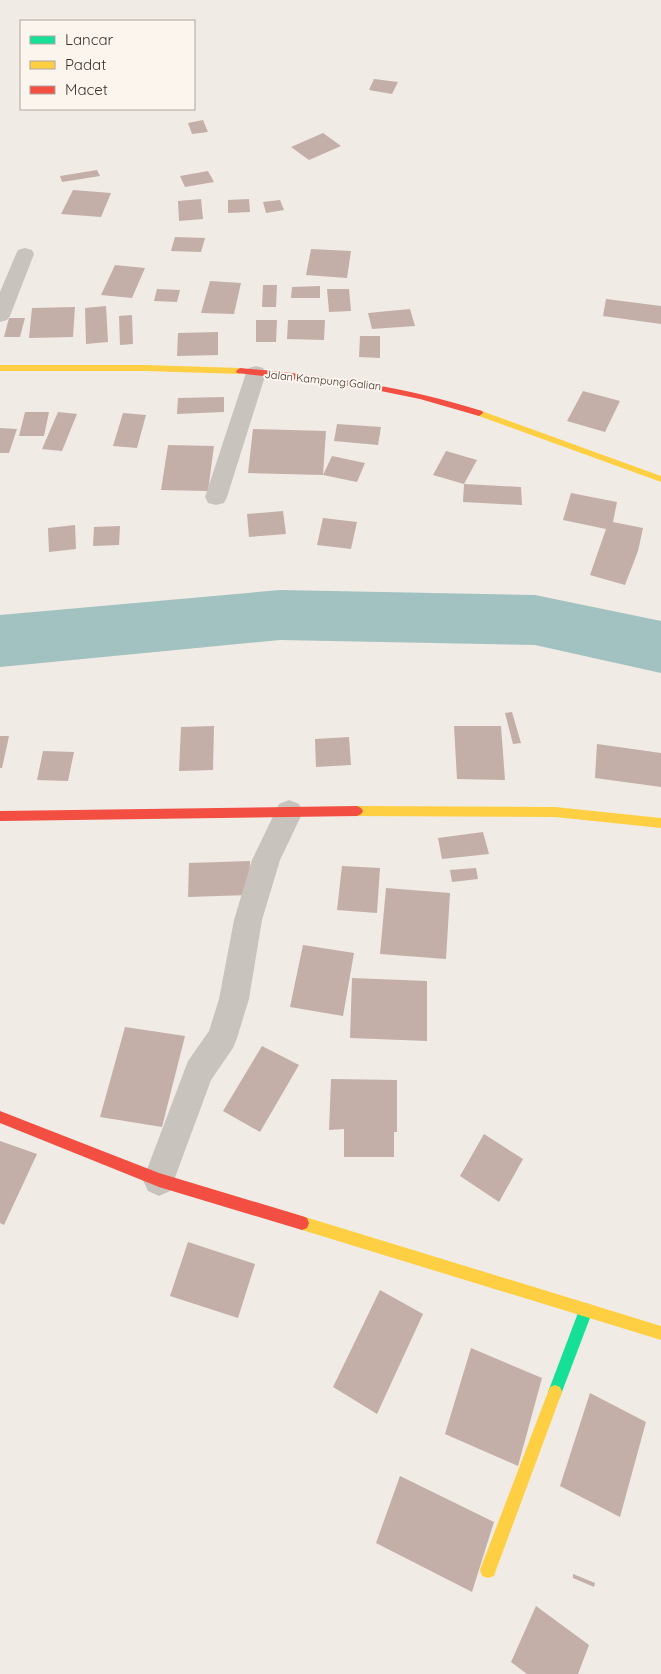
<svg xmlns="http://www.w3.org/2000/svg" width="661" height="1674" font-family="Quicksand,sans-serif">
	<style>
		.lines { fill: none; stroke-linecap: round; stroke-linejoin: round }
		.river { fill: #a1c2c1; fill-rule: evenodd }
		.building { fill: #c3afa7 }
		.street { fill: #c9c3be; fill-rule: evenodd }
		.fast { fill: #16e098; fill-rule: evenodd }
		.slow { fill: #ffcf43; fill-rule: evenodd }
		.jam { fill: #f24e42; fill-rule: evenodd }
		.labels { text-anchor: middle; stroke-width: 4; stroke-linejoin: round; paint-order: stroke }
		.far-street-label { font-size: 11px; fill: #3b302b; stroke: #fbf5ee }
	</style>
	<rect width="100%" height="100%" fill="#f0ebe5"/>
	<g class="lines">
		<!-- river -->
		<path class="river" d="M 280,590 L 535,595 L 661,621 L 661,673 L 535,645 L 280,640 L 0,667 L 0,615 Z"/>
	</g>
	<!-- building -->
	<path class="building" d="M 374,79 L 398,82 L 392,94 L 369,90 Z
		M 203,120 L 208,132 L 192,134 L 188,123 Z
		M 323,133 L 341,146 L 309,160 L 291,147 Z
		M 97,170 L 100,176 L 62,182 L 60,176 Z
		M 208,171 L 214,182 L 185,187 L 180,176 Z
		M 73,190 L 111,193 L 101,217 L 61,214 Z
		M 201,199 L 203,219 L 179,221 L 178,201 Z
		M 249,199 L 250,212 L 228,213 L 228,200 Z
		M 280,200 L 284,210 L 266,213 L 263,202 Z
		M 175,237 L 205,238 L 201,252 L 171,251 Z
		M 311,249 L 351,251 L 347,278 L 306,275 Z
		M 115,265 L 145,268 L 132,298 L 101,295 Z
		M 210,281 L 241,283 L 234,314 L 201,313 Z
		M 263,285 L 277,285 L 276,307 L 262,307 Z
		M 320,286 L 320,298 L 291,298 L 292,287 Z
		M 157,289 L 180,290 L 177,302 L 154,301 Z
		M 327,289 L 349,289 L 351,311 L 329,312 Z
		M 606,299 L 661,306 L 661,324 L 603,316 Z
		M 106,306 L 108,342 L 86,344 L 85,308 Z
		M 75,307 L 73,337 L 29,338 L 32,308 Z
		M 410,309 L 415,326 L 372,329 L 368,313 Z
		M 132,315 L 133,344 L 120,345 L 119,316 Z
		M 9,318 L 25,318 L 20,337 L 4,337 Z
		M 256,320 L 277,320 L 276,342 L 256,342 Z
		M 288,320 L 325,320 L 324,340 L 287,339 Z
		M 218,332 L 218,355 L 177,356 L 178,333 Z
		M 360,336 L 380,336 L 380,358 L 359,357 Z
		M 583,391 L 620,401 L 605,432 L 567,421 Z
		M 224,397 L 224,412 L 177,414 L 178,398 Z
		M 25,412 L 49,412 L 44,436 L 19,436 Z
		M 58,412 L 77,414 L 62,451 L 42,449 Z
		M 123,413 L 146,415 L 137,448 L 113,446 Z
		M 337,424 L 381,427 L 378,445 L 334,441 Z
		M 0,428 L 17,429 L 9,453 L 0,453 Z
		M 253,429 L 326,431 L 323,475 L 248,473 Z
		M 168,445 L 214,446 L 208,491 L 161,490 Z
		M 446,451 L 477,460 L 464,484 L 433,475 Z
		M 332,456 L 365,463 L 357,482 L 323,475 Z
		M 464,484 L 521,487 L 522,505 L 463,502 Z
		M 571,493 L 617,502 L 613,522 L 643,528 L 638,551 L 625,585 L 590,575 L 606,529 L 563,520 Z
		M 283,511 L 286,534 L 249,537 L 247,514 Z
		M 323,518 L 357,522 L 351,549 L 317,545 Z
		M 75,525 L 76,549 L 49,552 L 48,528 Z
		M 120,526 L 119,545 L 93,546 L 94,527 Z
		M 512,712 L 521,743 L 513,744 L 505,713 Z
		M 214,726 L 213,770 L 179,771 L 181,727 Z
		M 454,726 L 501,726 L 505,780 L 457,779 Z
		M 0,736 L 9,736 L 2,768 L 0,768 Z
		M 349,737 L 351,765 L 316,767 L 315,739 Z
		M 597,744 L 661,753 L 661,787 L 595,778 Z
		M 43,751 L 74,752 L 68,781 L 37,780 Z
		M 483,832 L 489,854 L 442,859 L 438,838 Z
		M 250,861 L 249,895 L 188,897 L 189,863 Z
		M 342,866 L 380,868 L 377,913 L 337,910 Z
		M 476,868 L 478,879 L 452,882 L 450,870 Z
		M 386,888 L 450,893 L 446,959 L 380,954 Z
		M 303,945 L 354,953 L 343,1016 L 290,1007 Z
		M 352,978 L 427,981 L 427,1041 L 350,1038 Z
		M 125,1027 L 185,1036 L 162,1127 L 100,1117 Z
		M 262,1046 L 299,1065 L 260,1132 L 223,1111 Z
		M 331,1079 L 397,1080 L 397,1132 L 394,1132 L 394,1157 L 344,1157 L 344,1129 L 329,1130 Z
		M 484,1134 L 523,1159 L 499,1202 L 460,1176 Z
		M 0,1141 L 37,1154 L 4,1225 L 0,1223 Z
		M 188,1242 L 255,1264 L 238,1318 L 170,1296 Z
		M 380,1290 L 423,1314 L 377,1414 L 333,1387 Z
		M 471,1348 L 542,1378 L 518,1466 L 445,1434 Z
		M 590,1393 L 646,1422 L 620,1517 L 560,1486 Z
		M 400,1476 L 494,1522 L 472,1592 L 376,1543 Z
		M 573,1574 L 595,1583 L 594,1587 L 573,1578 Z
		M 536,1606 L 589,1645 L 578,1674 L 527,1674 L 511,1662 Z"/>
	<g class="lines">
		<!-- street -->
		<path class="street" d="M 25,248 L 32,250 L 34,254 L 10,316 L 7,320 L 0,322 L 0,292 L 16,254 L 18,250 Z
			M 256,366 L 263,368 L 266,373 L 227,497 L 224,503 L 216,505 L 208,503 L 205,497 L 246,373 L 249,368 Z
			M 289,800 L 299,804 L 303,812 L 280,860 L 262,920 L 249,999 L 237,1038 L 233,1048 L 211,1080 L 170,1191 L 159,1196 L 148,1191 L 143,1180 L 188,1061 L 209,1031 L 219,999 L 234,920 L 252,860 L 279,804 Z"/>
		<!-- fast -->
		<path class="fast" d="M 586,1303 L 591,1305 L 593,1310 L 560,1397 L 555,1399 L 550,1397 L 548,1392 L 581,1305 Z"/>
		<!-- slow -->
		<path class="slow" d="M 0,365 L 145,365 L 240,368 L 244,371 L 240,374 L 145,371 L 0,371 Z
			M 479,410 L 661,476 L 661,482 L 476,415 L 475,413 Z
			M 357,806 L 555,807 L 661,818 L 661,828 L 555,817 L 357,816 L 353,814 L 351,811 L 353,808 Z
			M 302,1216 L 661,1326 L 661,1340 L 302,1230 L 297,1228 L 295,1223 L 297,1218 Z
			M 555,1385 L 560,1387 L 562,1392 L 496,1570 L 494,1576 L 488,1578 L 482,1576 L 480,1570 L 548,1392 L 550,1387 Z"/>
		<!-- jam -->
		<path class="jam" d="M 240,368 C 323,375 403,386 482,411 L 483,413 L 479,416 L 420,399 L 361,387 L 237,373 L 236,371 Z
			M 357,806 L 361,808 L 363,811 L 361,814 L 357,816 L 0,821 L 0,811 Z
			M 0,1111 L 159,1173 L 302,1216 L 307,1218 L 309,1223 L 307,1228 L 302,1230 L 159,1187 L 0,1123 Z"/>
	</g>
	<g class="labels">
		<!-- far-street labels -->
		<g class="far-street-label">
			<text transform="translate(323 380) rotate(6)" y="4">Jalan Kampung Galian</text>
		</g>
	</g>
	<!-- legend -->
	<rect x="20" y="20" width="175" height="90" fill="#fbf5ee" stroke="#aea6a0"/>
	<rect x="30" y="36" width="25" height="8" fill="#16e098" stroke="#aea6a0"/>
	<text x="65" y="45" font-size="15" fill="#3b302b">Lancar</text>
	<rect x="30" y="61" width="25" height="8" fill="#ffcf43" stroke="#aea6a0"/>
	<text x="65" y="70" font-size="15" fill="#3b302b">Padat</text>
	<rect x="30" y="86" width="25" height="8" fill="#f24e42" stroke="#aea6a0"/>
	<text x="65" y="95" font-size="15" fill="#3b302b">Macet</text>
</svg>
